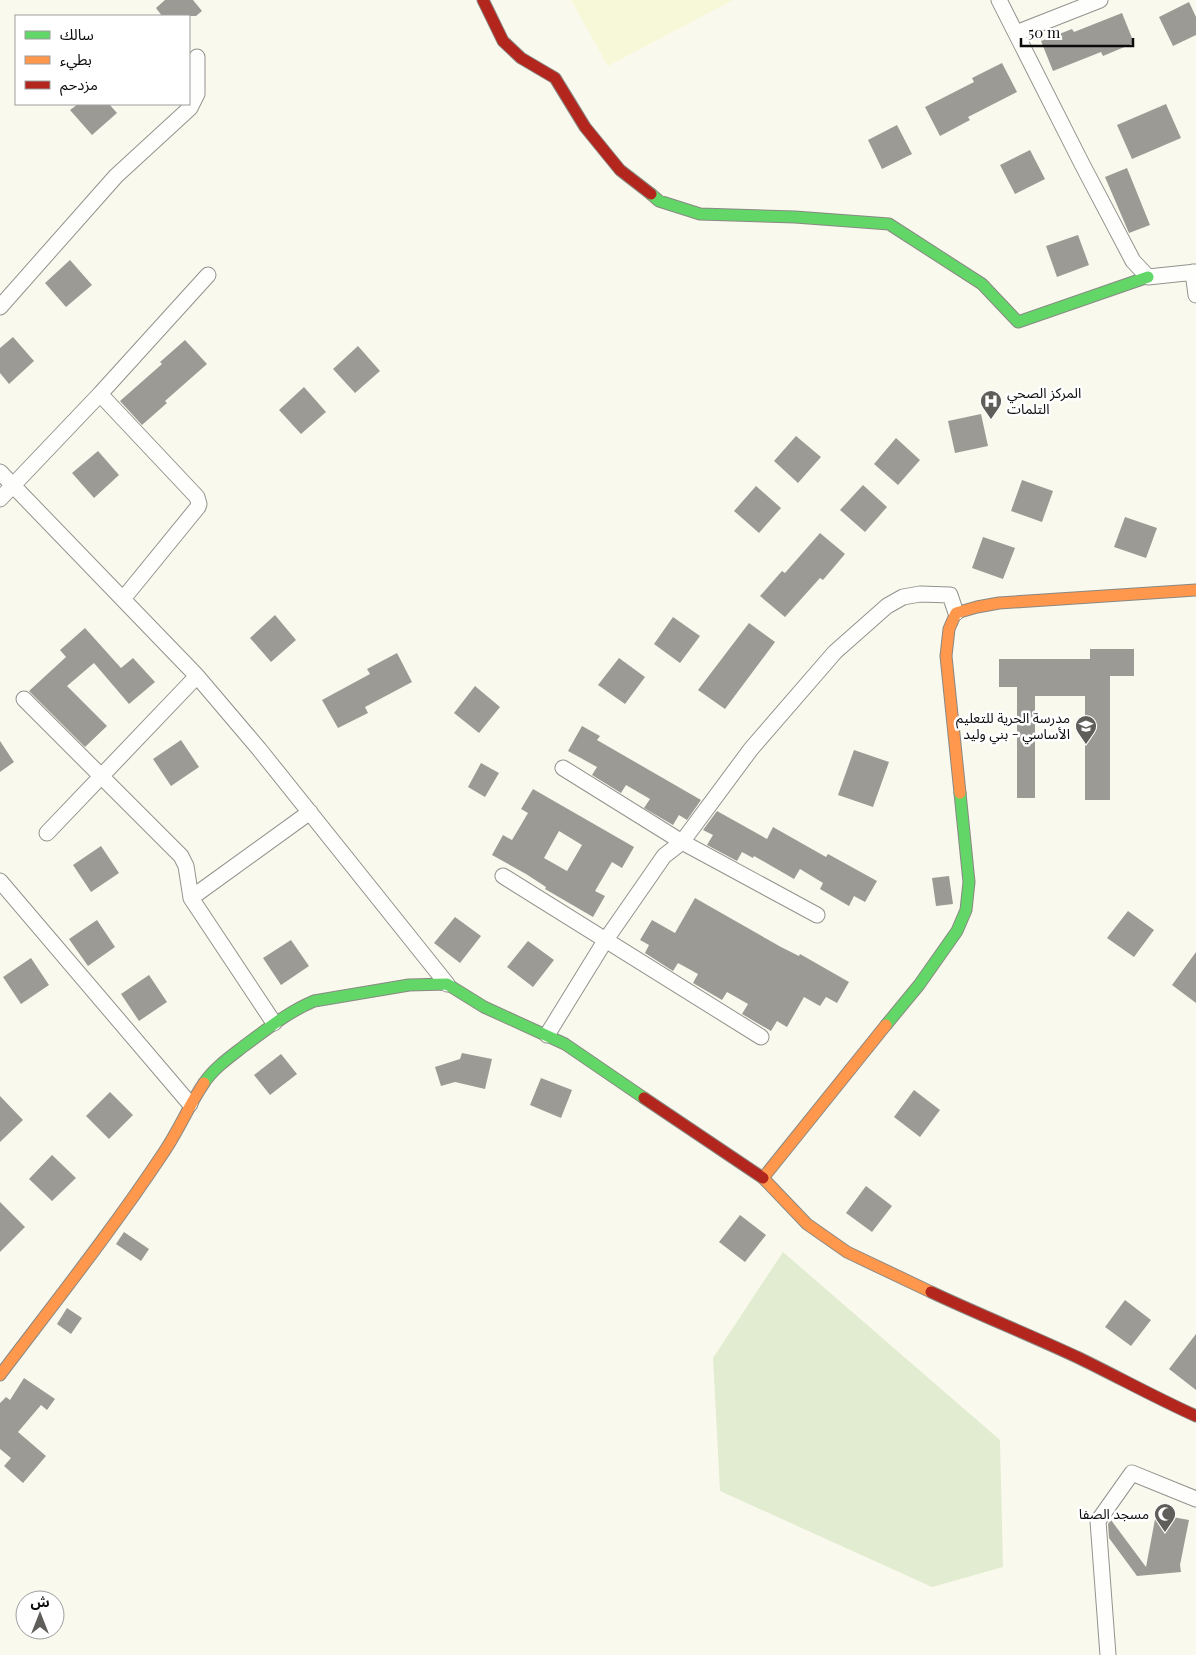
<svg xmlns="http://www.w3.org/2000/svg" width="1196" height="1655" font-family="'Playfair Display','Noto Sans Arabic',serif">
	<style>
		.farmland { fill: #f7f8d8 }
		.cemetery { fill: #e2ecd0 }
		.building { fill: #9c9a94; fill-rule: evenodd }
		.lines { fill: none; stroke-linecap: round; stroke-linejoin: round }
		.street-casing { stroke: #93928d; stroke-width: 17 }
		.fast-casing { stroke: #898984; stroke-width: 13 }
		.slow-casing { stroke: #898984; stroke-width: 13 }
		.jam-casing { stroke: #898984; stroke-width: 13 }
		.street { stroke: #fefefc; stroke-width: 15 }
		.fast { stroke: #63d668; stroke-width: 11 }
		.slow { stroke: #ff974d; stroke-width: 11 }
		.jam { stroke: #b3261e; stroke-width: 11 }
		.labels { text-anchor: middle; stroke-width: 5; stroke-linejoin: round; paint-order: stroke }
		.poi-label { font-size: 14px; fill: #0b0b0b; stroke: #fff; text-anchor: end }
	</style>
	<rect width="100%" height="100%" fill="#faf9ee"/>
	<!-- farmland -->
	<path class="farmland" d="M 571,0 L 733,0 L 608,66 Z"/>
	<!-- cemetery -->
	<path class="cemetery" d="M 783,1252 L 1000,1440 L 1003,1567 L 932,1587 L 720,1491 L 713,1358 Z"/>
	<!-- building -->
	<path class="building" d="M 165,0 L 193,0 L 202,11 L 196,16 L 162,16 L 156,8 Z
		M 1189,2 L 1196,17 L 1196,35 L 1173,46 L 1159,17 Z
		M 1122,13 L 1134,43 L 1103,56 L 1101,52 L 1053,71 L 1041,41 L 1072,29 L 1074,32 Z
		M 1002,63 L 1017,92 L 968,117 L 970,120 L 940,136 L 925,107 L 974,82 L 972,78 Z
		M 78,104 L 109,104 L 117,113 L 92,135 L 70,110 Z
		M 1166,104 L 1181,138 L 1132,159 L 1117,125 Z
		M 897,125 L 912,154 L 882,169 L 868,140 Z
		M 1030,150 L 1045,179 L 1015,194 L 1000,165 Z
		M 1127,168 L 1150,225 L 1129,233 L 1105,177 Z
		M 1078,235 L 1089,265 L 1057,277 L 1046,246 Z
		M 70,260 L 92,285 L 66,307 L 45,283 Z
		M 13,337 L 34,361 L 9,384 L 0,373 L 0,348 Z
		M 185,340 L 207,364 L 165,401 L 167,403 L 142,425 L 120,401 L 162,364 L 160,362 Z
		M 358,346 L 380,371 L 355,393 L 333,369 Z
		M 304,387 L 326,412 L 301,434 L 279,410 Z
		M 981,414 L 988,446 L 955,453 L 948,421 Z
		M 796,436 L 821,457 L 798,483 L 774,461 Z
		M 896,438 L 920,460 L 898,485 L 874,464 Z
		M 98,451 L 119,475 L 94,498 L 72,473 Z
		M 1022,480 L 1053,491 L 1042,522 L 1011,511 Z
		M 863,485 L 887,507 L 865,532 L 840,510 Z
		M 756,486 L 781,508 L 759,533 L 734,511 Z
		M 1125,517 L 1157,528 L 1146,558 L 1114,547 Z
		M 820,533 L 845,554 L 823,580 L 820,578 L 785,617 L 760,596 L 782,571 L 785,573 Z
		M 983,537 L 1015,548 L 1003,579 L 972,568 Z
		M 275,615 L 296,640 L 271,662 L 250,638 Z
		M 673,617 L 700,636 L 680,663 L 654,644 Z
		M 749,623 L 775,642 L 725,709 L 698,690 Z
		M 85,628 L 121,668 L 133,658 L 155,682 L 129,704 L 94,663 L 67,686 L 107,726 L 85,747 L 29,691 L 66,657 L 60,650 Z
		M 1090,649 L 1134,649 L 1134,676 L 1110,676 L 1110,800 L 1085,800 L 1085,696 L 1035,696 L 1035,798 L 1017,798 L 1017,687 L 999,687 L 999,659 L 1090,659 Z
		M 397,653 L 412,682 L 365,707 L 368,713 L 338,728 L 322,700 L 370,674 L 367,669 Z
		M 619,658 L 645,677 L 625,704 L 598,685 Z
		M 475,686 L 500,707 L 479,733 L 454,713 Z
		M 582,726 L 600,736 L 597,740 L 701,800 L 687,820 L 679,815 L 673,825 L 644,808 L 650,799 L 626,785 L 621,793 L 592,775 L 597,767 L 568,751 Z
		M 181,740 L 199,767 L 171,786 L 153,759 Z
		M 0,741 L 14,762 L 0,772 Z
		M 854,750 L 889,762 L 873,807 L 838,795 Z
		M 481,763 L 499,773 L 485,797 L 468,787 Z
		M 533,789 L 634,847 L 622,868 L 612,862 L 595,891 L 605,896 L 593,917 L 545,889 L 546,887 L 526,874 L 492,855 L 503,835 L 512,840 L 528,813 L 521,809 ZM 559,831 L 582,845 L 567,871 L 544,858 Z
		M 717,811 L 767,839 L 773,827 L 826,857 L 828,854 L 877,881 L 865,902 L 854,896 L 849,906 L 820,889 L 823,883 L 800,869 L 794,879 L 754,856 L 753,858 L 742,852 L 737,861 L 707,845 L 713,835 L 703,830 Z
		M 101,846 L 119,873 L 91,892 L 73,865 Z
		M 949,876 L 953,904 L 936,906 L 932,878 Z
		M 695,898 L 781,947 L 799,956 L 800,954 L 849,982 L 837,1003 L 826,997 L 820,1006 L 804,997 L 787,1027 L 777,1021 L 771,1031 L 742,1014 L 748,1004 L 727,992 L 722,1000 L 693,983 L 698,974 L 678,963 L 673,971 L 645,953 L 649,945 L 640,940 L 652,920 L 675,933 Z
		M 1128,911 L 1154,930 L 1134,957 L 1107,938 Z
		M 455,917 L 481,936 L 460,963 L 434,943 Z
		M 97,920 L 115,947 L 88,966 L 69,939 Z
		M 291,940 L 309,966 L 281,985 L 263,958 Z
		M 528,941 L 554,960 L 533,987 L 507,967 Z
		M 1196,952 L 1196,1003 L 1172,985 Z
		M 31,958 L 49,985 L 21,1004 L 3,977 Z
		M 149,975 L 167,1002 L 139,1021 L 121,994 Z
		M 462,1053 L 492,1059 L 485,1089 L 455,1082 L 441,1086 L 435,1067 L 460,1059 Z
		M 281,1054 L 297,1074 L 270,1095 L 254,1075 Z
		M 541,1078 L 572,1090 L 561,1118 L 530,1105 Z
		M 914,1090 L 940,1110 L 920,1137 L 894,1117 Z
		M 110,1092 L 133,1115 L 109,1139 L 86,1116 Z
		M 0,1096 L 23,1120 L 0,1142 Z
		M 52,1155 L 76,1178 L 52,1201 L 29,1179 Z
		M 866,1186 L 892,1206 L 872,1232 L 846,1213 Z
		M 0,1202 L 25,1227 L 0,1252 Z
		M 740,1215 L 766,1235 L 745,1262 L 719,1242 Z
		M 124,1232 L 149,1249 L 141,1261 L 116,1244 Z
		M 1125,1300 L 1151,1320 L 1131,1346 L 1105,1327 Z
		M 67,1308 L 82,1318 L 71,1334 L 57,1324 Z
		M 1196,1334 L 1196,1390 L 1169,1369 Z
		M 24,1378 L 55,1399 L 47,1410 L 41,1405 L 18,1432 L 46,1456 L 23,1483 L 4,1466 L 11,1458 L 0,1449 L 0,1403 L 6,1397 L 10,1400 Z
		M 1156,1514 L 1189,1520 L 1180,1565 L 1181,1572 L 1137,1576 L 1109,1538 L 1108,1524 L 1111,1520 L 1146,1567 Z"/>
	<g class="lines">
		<!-- street casing -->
		<g class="street-casing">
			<path id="street" d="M 999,0 L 1083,166 L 1133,261 L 1148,277 L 1196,272
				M 1016,33 L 1100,0
				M 1193,272 L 1196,295
				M 0,307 L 116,176 L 190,108 L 197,94 L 197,57
				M 100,394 L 197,497 L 199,504 L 198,507 L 123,599
				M 0,472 L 197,676 L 259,749 L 447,984
				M 0,499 L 100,394 L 208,275
				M 24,699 L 181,856 L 186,866 L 191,898 L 274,1023
				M 563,768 L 682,842 L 817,915
				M 47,833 L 197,676
				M 503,876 L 761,1037
				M 0,881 L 190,1104
				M 191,898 L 310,812
				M 547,1035 L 605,941 L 664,856 L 682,842 L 751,749 L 835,652 L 887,606 L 903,597 L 920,594 L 950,595 L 956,613
				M 1108,1655 L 1098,1521 L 1132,1473 L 1196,1499"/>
		</g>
		<!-- fast casing -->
		<g class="fast-casing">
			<path id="fast" d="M 651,194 L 659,201 L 700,214 L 795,217 L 889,224 L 982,284 L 1018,322 L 1148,277
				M 886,1025 L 919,985 L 957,931 L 966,910 L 969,882 L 960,793
				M 204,1083 C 214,1068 230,1057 244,1046 C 267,1029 288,1012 314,1001 L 409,985 L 447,984 L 484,1007 L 565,1044 L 644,1098"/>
		</g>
		<!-- slow casing -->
		<g class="slow-casing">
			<path id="slow" d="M 960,793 L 946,656 L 949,629 L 956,613 L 977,607 L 999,603 L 1196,590
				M 886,1025 L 763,1178 L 807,1224 L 847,1252 L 931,1292
				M 0,1375 C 56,1301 113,1229 164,1152 C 179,1130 189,1105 204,1083"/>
		</g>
		<!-- jam casing -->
		<g class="jam-casing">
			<path id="jam" d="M 483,0 L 503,41 L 521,58 L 555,78 L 585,127 L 620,170 L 651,194
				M 644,1098 L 763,1178
				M 931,1292 C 980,1315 1030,1335 1079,1358 C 1118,1377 1156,1398 1196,1416"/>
		</g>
		<!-- street -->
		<use href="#street" class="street"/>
		<!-- fast -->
		<use href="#fast" class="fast"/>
		<!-- slow -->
		<use href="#slow" class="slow"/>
		<!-- jam -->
		<use href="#jam" class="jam"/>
	</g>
	<!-- icons -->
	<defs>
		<g id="hospital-pin" transform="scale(1.125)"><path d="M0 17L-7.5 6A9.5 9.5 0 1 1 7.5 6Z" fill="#5f5e5a" stroke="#fff"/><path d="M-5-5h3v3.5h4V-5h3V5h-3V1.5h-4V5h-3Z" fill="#fff"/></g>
		<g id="school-pin" transform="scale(1.125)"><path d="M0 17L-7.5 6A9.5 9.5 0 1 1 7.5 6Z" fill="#5f5e5a" stroke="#fff"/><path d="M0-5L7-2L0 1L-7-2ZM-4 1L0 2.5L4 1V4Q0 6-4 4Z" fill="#fff"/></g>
		<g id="mosque-pin" transform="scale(1.125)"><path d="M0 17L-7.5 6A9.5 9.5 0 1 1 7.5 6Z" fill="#5f5e5a" stroke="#fff"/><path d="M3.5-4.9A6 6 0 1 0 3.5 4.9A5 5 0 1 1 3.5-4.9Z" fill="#fff"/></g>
	</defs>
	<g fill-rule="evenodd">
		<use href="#hospital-pin" x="991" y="401"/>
		<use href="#school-pin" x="1086" y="726"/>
		<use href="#mosque-pin" x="1165" y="1514"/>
	</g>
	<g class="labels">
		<!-- poi labels -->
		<g class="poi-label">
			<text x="1007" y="398" text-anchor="start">المركز الصحي<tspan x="1007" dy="16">التلمات</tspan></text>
			<text x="1070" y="723">مدرسة الحرية للتعليم<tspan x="1070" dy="16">الأساسي - بني وليد</tspan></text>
			<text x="1149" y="1519">مسجد الصفا</text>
		</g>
	</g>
	<!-- legend -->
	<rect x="15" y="15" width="175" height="90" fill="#ffffff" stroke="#9d9d9d"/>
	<rect x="25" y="31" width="25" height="8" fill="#63d668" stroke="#9d9d9d"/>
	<text x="60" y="40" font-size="15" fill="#0b0b0b">سالك</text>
	<rect x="25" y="56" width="25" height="8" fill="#ff974d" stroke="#9d9d9d"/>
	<text x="60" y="65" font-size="15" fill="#0b0b0b">بطيء</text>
	<rect x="25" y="81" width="25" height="8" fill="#b3261e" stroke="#9d9d9d"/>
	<text x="60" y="90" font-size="15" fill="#0b0b0b">مزدحم</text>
	<!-- north arrow -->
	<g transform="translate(40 1615)"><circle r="24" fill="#ffffff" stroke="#9d9d9d"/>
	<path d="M0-4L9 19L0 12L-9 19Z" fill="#5f5e5a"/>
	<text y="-8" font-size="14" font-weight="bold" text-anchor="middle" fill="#0b0b0b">ش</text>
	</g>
	<!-- scale -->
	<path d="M1021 38v8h112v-8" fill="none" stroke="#0b0b0b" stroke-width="2.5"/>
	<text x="1028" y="38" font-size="15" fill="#0b0b0b" stroke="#ffffff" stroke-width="4" paint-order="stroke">50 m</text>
</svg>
